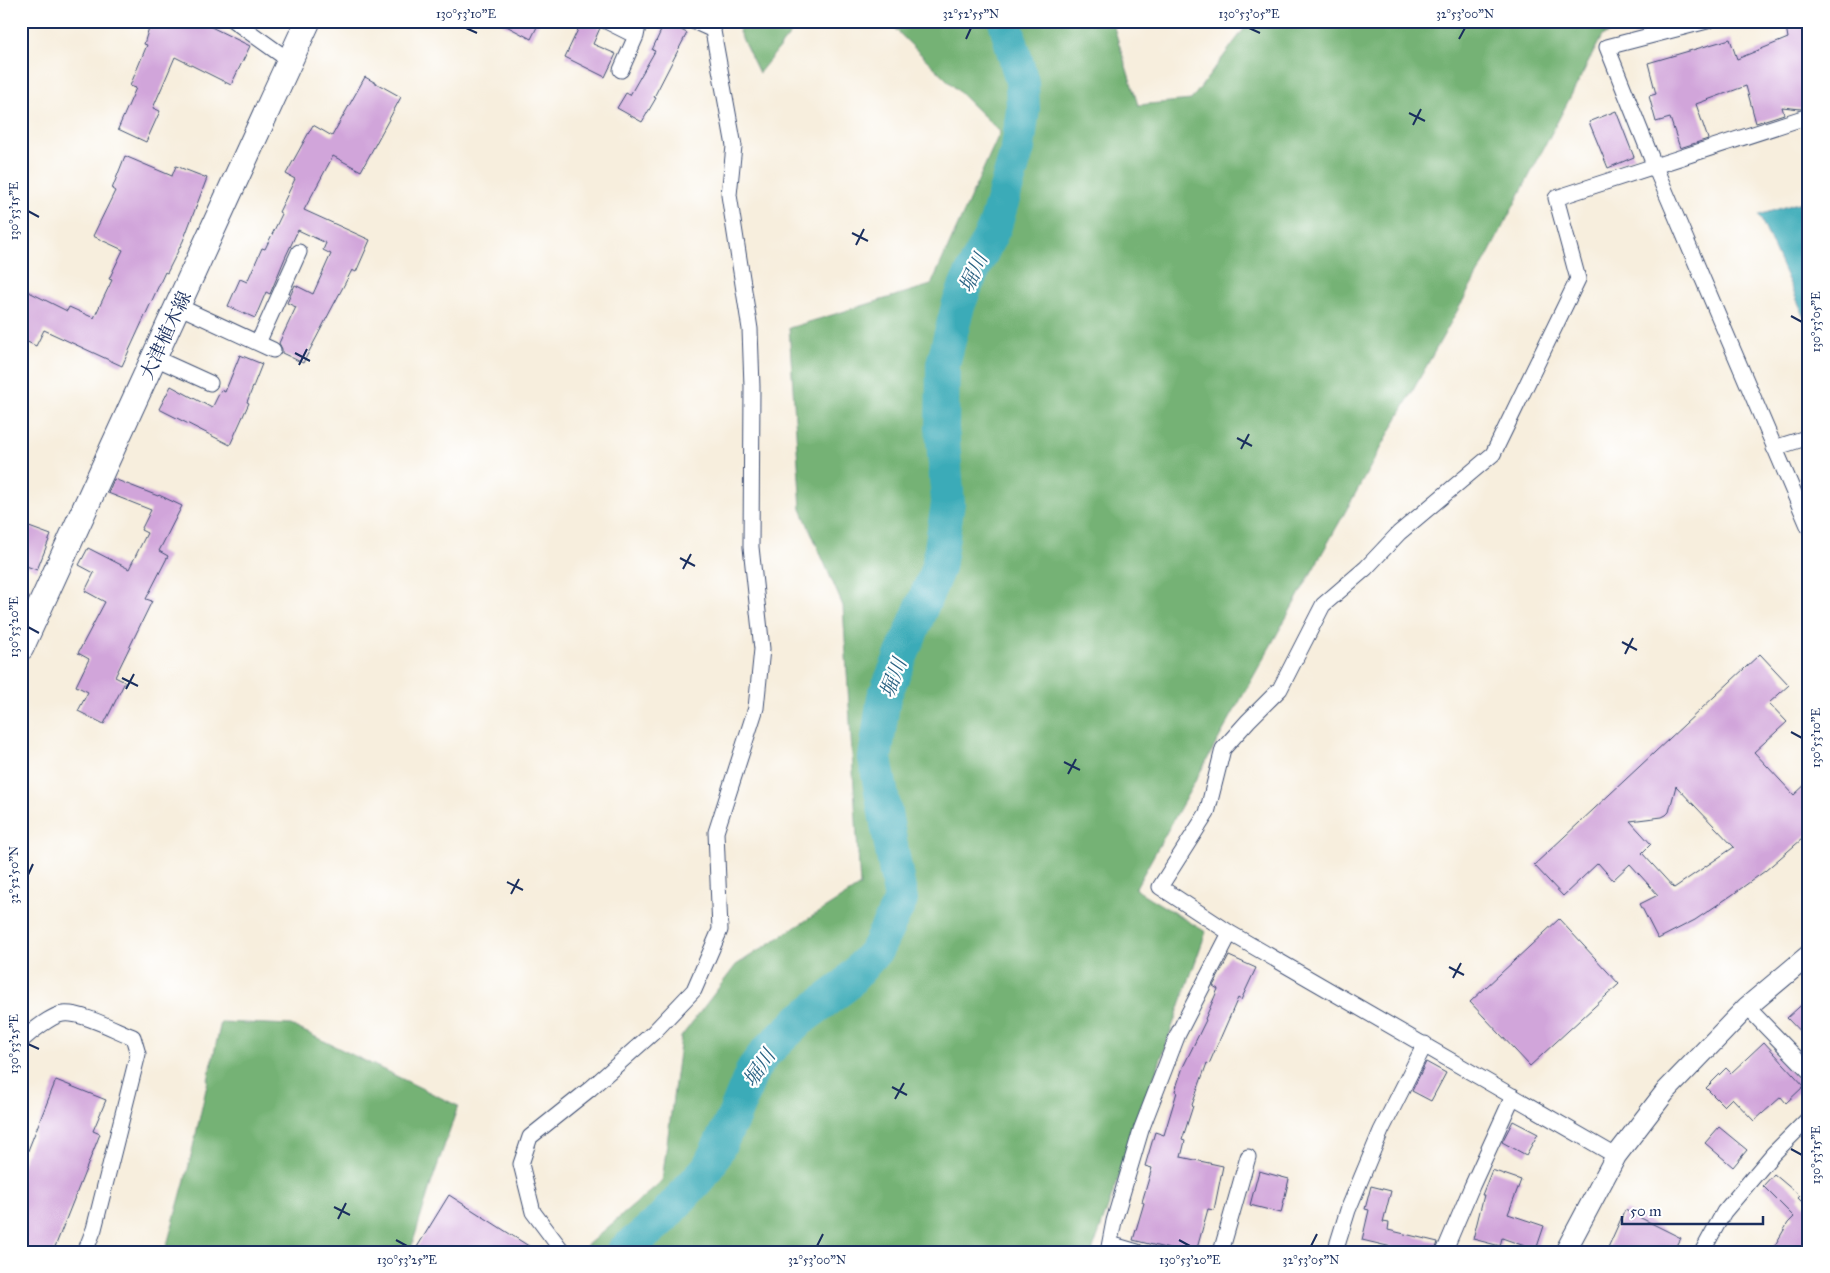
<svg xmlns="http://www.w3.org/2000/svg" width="1830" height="1273" font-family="'IM FELL Great Primer','Noto Serif JP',serif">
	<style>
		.forest { fill: #74b274; stroke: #487069 }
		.water { fill: #3babb8; stroke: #2b6d8b }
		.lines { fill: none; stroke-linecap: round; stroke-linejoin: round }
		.river { stroke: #3babb8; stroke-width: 34 }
		.building { fill: #d1a5da; fill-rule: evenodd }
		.minor-casing { stroke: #3c4c71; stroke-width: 17 }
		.tertiary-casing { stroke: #3c4c71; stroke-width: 22 }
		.primary-casing { stroke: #3c4c71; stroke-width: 27 }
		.minor { stroke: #fff; stroke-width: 15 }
		.tertiary { stroke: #fff; stroke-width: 20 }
		.primary { stroke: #fff; stroke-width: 25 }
		.ticks { fill: none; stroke: #1b2f5e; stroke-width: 2 }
		.labels { text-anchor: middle; stroke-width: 4.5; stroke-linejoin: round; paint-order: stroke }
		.street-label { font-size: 19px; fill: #1b2f5e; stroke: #fff }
		.water-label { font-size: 20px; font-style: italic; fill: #286182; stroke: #fff }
		.neatline { fill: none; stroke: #1b2f5e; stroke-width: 2 }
		.ticks-label { font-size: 12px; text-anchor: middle; fill: #1b2f5e }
	</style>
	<rect width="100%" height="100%" fill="#fff"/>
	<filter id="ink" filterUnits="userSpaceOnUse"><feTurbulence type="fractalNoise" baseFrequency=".02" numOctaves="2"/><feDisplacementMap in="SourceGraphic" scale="10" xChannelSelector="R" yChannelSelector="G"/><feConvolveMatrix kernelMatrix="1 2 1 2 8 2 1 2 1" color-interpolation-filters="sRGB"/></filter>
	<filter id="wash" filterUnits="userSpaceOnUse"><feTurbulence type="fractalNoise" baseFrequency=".0096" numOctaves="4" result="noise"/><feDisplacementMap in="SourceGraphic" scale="20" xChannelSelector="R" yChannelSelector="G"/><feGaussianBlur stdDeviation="1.12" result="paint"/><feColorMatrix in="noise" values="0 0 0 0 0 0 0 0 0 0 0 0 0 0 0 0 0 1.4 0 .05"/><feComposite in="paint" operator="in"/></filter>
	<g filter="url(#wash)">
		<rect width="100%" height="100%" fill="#f7eedd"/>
		<!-- forest -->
		<path class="forest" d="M 743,21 L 801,21 L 759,73 L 739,32 Z
			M 887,21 L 1112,21 L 1138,105 L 1191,100 L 1250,21 L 1641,21 L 1602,36 L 1485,261 L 1135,889 L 1206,932 L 1092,1252 L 579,1252 L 662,1181 L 681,1037 L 736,965 L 860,886 L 843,606 L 801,509 L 789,328 L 931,285 L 1000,132 Z
			M 221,1022 L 291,1025 L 458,1106 L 429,1190 L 410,1252 L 165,1252 L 189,1165 Z"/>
		<!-- water -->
		<path class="water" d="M 1804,201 L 1809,204 L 1809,327 L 1759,215 Z"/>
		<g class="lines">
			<!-- river -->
			<path class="river" d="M 623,1252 L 660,1221 L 708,1168 L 734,1116 L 753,1069 L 766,1052 L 801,1019 L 845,986 L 877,949 L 901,900 L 875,758 L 884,697 L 938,568 L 948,503 L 942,428 L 943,364 L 958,306 L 967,283 L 995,226 L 1018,148 L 1023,109 L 1022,82 L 1005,21"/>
		</g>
		<g id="blocks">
			<!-- building -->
			<path class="building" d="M 151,21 L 199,21 L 250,46 L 231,85 L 175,57 L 153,108 L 160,111 L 146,142 L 118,129 L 136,88 L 130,86 L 147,45 L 144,44 Z
				M 497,21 L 540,21 L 531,39 Z
				M 582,21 L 597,21 L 600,28 L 593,44 L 616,54 L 605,77 L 565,57 Z
				M 1785,21 L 1806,21 L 1809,38 L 1809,107 L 1801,109 L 1782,107 L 1784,114 L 1756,123 L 1746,86 L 1696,104 L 1708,139 L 1680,148 L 1670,118 L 1656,122 L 1649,96 L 1656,94 L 1648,63 L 1730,39 L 1737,59 L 1788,38 Z
				M 665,22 L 687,33 L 654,97 L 656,98 L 642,122 L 617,108 L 626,93 L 630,95 L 655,51 L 652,50 Z
				M 365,77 L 401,97 L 361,171 L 333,156 L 304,210 L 370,240 L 356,272 L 352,270 L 303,363 L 282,353 L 282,349 L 279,343 L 296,307 L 287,303 L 295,285 L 313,294 L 331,254 L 323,250 L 326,243 L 298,230 L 285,258 L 270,294 L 266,292 L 255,318 L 228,306 L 240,279 L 247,282 L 262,248 L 265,249 L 282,214 L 279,212 L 295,179 L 286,174 L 313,125 L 332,136 Z
				M 1616,111 L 1634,157 L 1608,168 L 1589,122 Z
				M 125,156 L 172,176 L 176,166 L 207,178 L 183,241 L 167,273 L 165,272 L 122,366 L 44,330 L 36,346 L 21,339 L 21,288 L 67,311 L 69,307 L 94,318 L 112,280 L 109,279 L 123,250 L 93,236 L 115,191 L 112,189 Z
				M 240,355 L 262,364 L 247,402 L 249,403 L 230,445 L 159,409 L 171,386 L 212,408 L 221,390 L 225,392 Z
				M 114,479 L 158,496 L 159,495 L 182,506 L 159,551 L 168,556 L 146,599 L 152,601 L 115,677 L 125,682 L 104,724 L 78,711 L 88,692 L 76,686 L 89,659 L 78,653 L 105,602 L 85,591 L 94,573 L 79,565 L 88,548 L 129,569 L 147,533 L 141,530 L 151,510 L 108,493 Z
				M 21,524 L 51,535 L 37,570 L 21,564 Z
				M 1760,654 L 1789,685 L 1769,703 L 1787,722 L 1754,752 L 1794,795 L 1809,781 L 1809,833 L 1765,871 L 1732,895 L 1695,920 L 1658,939 L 1640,904 L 1658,895 L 1630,864 L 1613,880 L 1598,863 L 1563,896 L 1534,865 ZM 1676,786 L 1734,847 L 1674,888 L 1642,853 L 1651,844 L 1630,821 L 1662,817 L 1666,815 L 1669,812 Z
				M 1559,919 L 1619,984 L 1530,1066 L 1470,1002 Z
				M 1229,956 L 1256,968 L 1241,1000 L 1238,998 L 1209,1064 L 1207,1063 L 1192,1105 L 1193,1106 L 1182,1140 L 1185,1141 L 1181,1157 L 1223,1166 L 1214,1210 L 1208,1209 L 1196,1252 L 1181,1252 L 1133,1240 L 1144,1203 L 1142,1202 L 1152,1168 L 1145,1166 L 1155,1132 L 1164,1135 L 1177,1092 L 1175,1091 L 1183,1067 L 1206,1020 L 1205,1019 L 1218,989 L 1213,986 Z
				M 1809,998 L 1809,1041 L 1787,1018 Z
				M 1764,1042 L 1804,1086 L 1786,1103 L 1781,1097 L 1754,1121 L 1732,1098 L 1724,1106 L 1706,1088 L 1726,1068 L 1731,1073 Z
				M 1426,1062 L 1446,1073 L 1431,1101 L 1412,1091 Z
				M 56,1080 L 106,1100 L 93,1131 L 100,1134 L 53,1252 L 21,1252 L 21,1168 Z
				M 1513,1121 L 1538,1134 L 1526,1155 L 1502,1142 Z
				M 1719,1127 L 1747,1150 L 1733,1167 L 1705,1143 Z
				M 1492,1170 L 1521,1180 L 1508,1214 L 1544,1226 L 1536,1250 L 1502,1238 L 1500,1246 L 1473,1239 L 1484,1195 L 1482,1195 Z
				M 1259,1171 L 1289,1179 L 1281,1213 L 1250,1205 Z
				M 1774,1174 L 1800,1196 L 1798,1198 L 1805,1205 L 1809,1201 L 1809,1241 L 1802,1252 L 1771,1252 L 1788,1223 L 1794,1217 L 1763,1186 Z
				M 1371,1186 L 1391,1191 L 1383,1222 L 1389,1223 L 1388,1230 L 1438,1242 L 1435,1252 L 1399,1252 L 1400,1249 L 1362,1240 L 1369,1210 L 1365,1209 Z
				M 449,1195 L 538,1252 L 414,1252 Z
				M 1625,1210 L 1681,1238 L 1674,1252 L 1606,1252 Z"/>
		</g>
	</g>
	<g filter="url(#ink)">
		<use href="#blocks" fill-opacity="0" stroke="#3c4c71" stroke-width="1"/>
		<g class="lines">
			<!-- minor casing -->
			<g class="minor-casing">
				<path id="minor" d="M 234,21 L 290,61
					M 606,21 L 636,36
					M 693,21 L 713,30
					M 1707,21 L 1607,47 L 1655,167 L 1809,528
					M 621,70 L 636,36 L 639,21
					M 178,306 L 273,350
					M 258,343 L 299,252
					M 155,358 L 210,383
					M 1774,448 L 1809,437
					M 1747,1007 L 1809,1071
					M 21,1041 C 30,1033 52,1015 63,1014 C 82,1012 115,1030 133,1037 L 138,1054 L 94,1229 L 85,1252
					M 1616,1156 L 1230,933 L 1160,887 L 1207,813 L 1223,749 L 1248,721 L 1280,689 L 1323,605 L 1366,568 L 1399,533 L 1493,454 L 1578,279 L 1556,198 L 1809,116
					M 1110,1244 L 1137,1252
					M 563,1252 L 533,1212 L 521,1164 L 530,1137 L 590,1089 L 654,1032 L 694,990 L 720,930 L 716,832 L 756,708 L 762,649 L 751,547 L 752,387 L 750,329 L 729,195 L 734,146 L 713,31 L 715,21
					M 1108,1252 L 1114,1221 L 1141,1130 L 1178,1034 L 1230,933
					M 1221,1252 L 1248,1157
					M 1335,1252 L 1348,1210 L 1381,1131 L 1425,1044
					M 1444,1252 L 1472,1186 L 1513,1096
					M 1702,1252 L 1724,1212 L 1773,1154 L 1809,1118"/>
			</g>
			<!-- tertiary casing -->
			<g class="tertiary-casing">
				<path id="tertiary" d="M 1565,1252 L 1616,1156 L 1666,1091 L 1747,1007 L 1809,955"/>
			</g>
			<!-- primary casing -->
			<g class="primary-casing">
				<path id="primary" d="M 21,648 L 308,21"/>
			</g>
			<!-- minor -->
			<use href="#minor" class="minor"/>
			<!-- tertiary -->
			<use href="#tertiary" class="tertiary"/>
			<!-- primary -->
			<use href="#primary" class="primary"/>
		</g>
	</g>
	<!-- ticks -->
	<path class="ticks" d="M 466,28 L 477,33M 1249,28 L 1260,33M 966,39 L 971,28M 1459,39 L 1465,28M 1409,113 L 1425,121M 1413,125 L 1421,109M 28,211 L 39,217M 852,233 L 868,241M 856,245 L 864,229M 1791,316 L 1802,322M 295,353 L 310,361M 299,365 L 307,349M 1237,438 L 1252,446M 1241,449 L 1249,434M 680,558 L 695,566M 683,569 L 691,554M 28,627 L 39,633M 1622,642 L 1637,650M 1625,654 L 1633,638M 122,678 L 138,686M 126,689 L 134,674M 1791,732 L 1802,738M 1064,762 L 1080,770M 1068,774 L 1076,759M 28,875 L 33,864M 507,882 L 523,890M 511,894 L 519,879M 1449,967 L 1464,975M 1453,978 L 1461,963M 28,1044 L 39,1049M 892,1087 L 907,1095M 895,1099 L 904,1083M 1791,1149 L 1802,1155M 334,1207 L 350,1215M 338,1219 L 346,1203M 396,1240 L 407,1246M 1179,1240 L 1190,1246M 817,1246 L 823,1234M 1311,1246 L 1317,1234"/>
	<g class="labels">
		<!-- street labels -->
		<g class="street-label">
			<text transform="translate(165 335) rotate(-65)" y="7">大津植木線</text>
		</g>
		<!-- water labels -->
		<g class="water-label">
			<text transform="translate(973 273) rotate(-65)" y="7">堀川</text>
			<text transform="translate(893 678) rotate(-69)" y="7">堀川</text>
			<text transform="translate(759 1068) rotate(-56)" y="7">堀川</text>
		</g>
	</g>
	<!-- margin -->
	<rect width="1830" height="1273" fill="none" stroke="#fff" stroke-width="55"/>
	<!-- scale -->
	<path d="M1622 1216v8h141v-8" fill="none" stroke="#1b2f5e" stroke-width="2.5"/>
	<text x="1630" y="1216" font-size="15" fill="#1b2f5e" stroke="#ffffff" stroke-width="4" paint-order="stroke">50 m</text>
	<rect x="28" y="28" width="1774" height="1218" class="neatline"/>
	<g class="ticks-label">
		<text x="466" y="18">130°53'10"E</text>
		<text x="971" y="18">32°52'55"N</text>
		<text x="1249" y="18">130°53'05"E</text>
		<text x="1465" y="18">32°53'00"N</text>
		<text transform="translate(14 211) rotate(-90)" y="4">130°53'15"E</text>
		<text transform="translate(1816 322) rotate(-90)" y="4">130°53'05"E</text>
		<text transform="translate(14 627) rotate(-90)" y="4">130°53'20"E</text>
		<text transform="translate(1816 738) rotate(-90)" y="4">130°53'10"E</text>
		<text transform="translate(14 875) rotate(-90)" y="4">32°52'50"N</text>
		<text transform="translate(14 1044) rotate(-90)" y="4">130°53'25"E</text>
		<text transform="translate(1816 1155) rotate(-90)" y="4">130°53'15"E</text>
		<text x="407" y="1264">130°53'25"E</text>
		<text x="817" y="1264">32°53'00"N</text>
		<text x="1190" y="1264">130°53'20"E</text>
		<text x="1311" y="1264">32°53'05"N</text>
	</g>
</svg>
